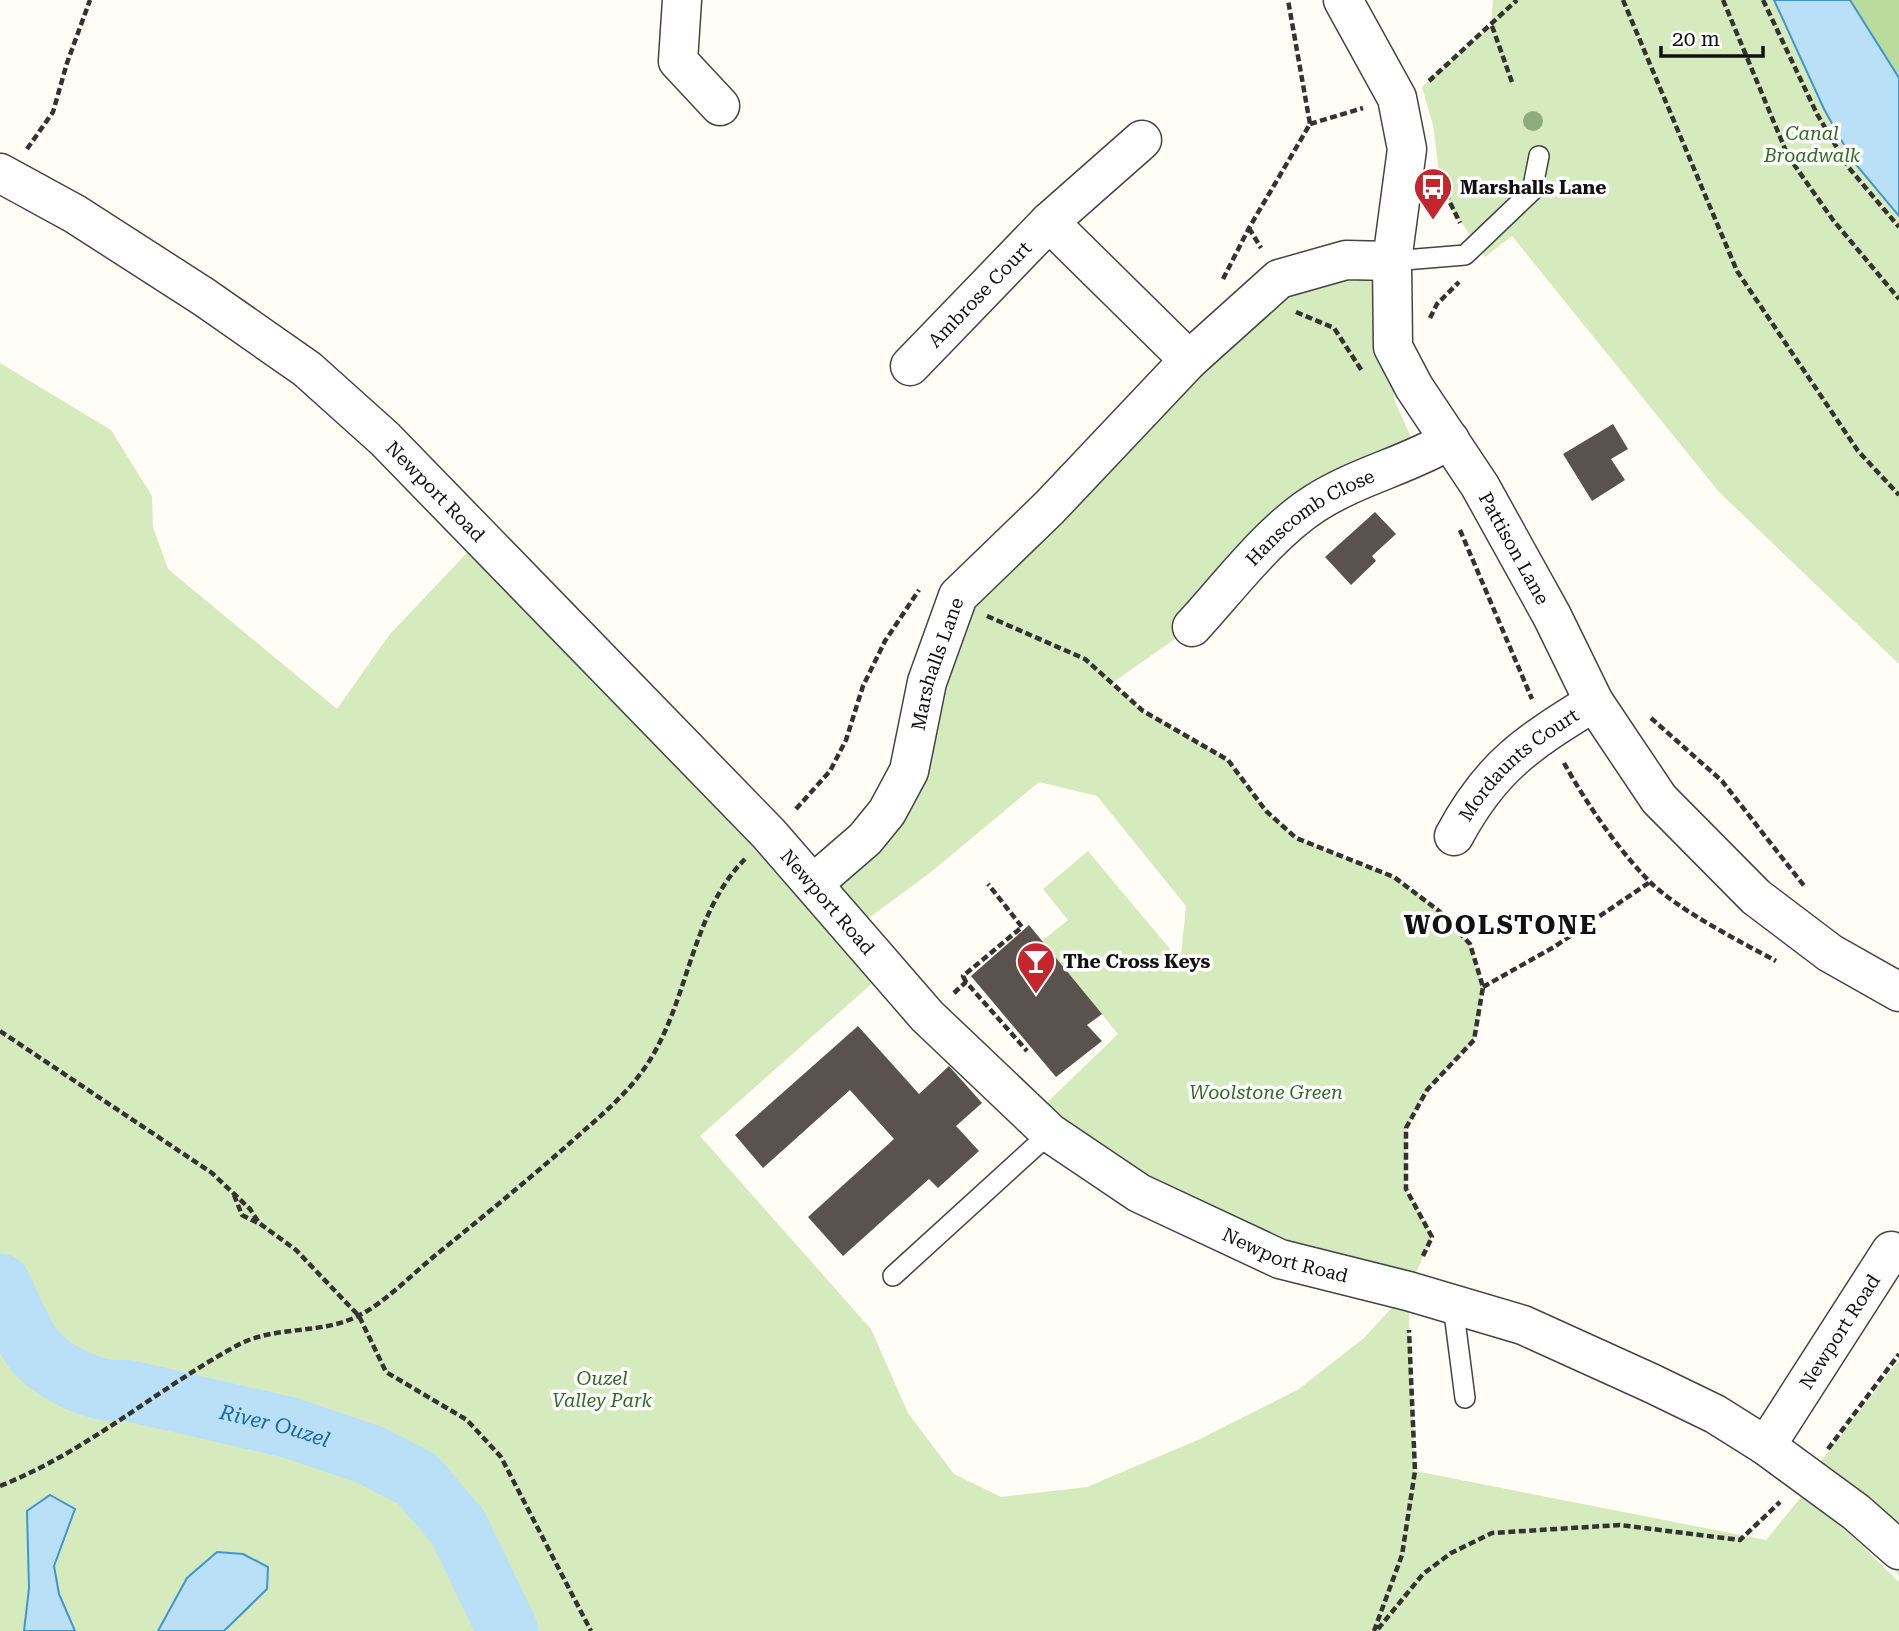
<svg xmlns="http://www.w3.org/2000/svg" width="1899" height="1631" font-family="'Roboto Serif',serif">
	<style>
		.green { fill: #d5ebbd; fill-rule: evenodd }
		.forest { fill: #b9dc9c }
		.water { fill: #b9e0f7; stroke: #3f96cf; stroke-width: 2 }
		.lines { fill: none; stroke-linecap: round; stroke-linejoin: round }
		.river { stroke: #b9e0f7; stroke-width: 61 }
		.building { fill: #5a524d }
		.lane-casing { stroke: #444; stroke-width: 22 }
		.street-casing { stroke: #444; stroke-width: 41 }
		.path { stroke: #333; stroke-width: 4.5; stroke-dasharray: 7 3.5; stroke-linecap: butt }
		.lane { stroke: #fff; stroke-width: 19 }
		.street { stroke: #fff; stroke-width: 38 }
		.tree { fill: #8dad7f }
		.labels { text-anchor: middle; stroke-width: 7; stroke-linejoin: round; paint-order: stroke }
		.park-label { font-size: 19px; font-style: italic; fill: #2f6b1f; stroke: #fff }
		.poi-label { font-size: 19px; font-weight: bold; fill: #111; stroke: #fff; text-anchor: start }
		.street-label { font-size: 19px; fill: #111; stroke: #fff }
		.water-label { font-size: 21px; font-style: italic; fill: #1768a6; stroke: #fff }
		.district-label { font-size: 26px; font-weight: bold; letter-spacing: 2px; fill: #111; stroke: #fff }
	</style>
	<rect width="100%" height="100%" fill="#fffdf5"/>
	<!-- green -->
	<path class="green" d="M 1493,0 L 1774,0 L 1824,109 L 1853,161 L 1899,216 L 1899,664 L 1719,492 L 1512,236 L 1485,257 L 1451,207 L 1440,181 L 1433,125 L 1422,87 L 1491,26 Z
		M 1392,261 L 1394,399 L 1420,458 L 1361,477 L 1192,627 L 1112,683 L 1143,711 L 1228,760 L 1266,811 L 1296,838 L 1394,877 L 1439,911 L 1470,944 L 1483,987 L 1474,1040 L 1427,1090 L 1406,1129 L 1406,1189 L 1432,1237 L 1408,1291 L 1415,1471 L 1766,1540 L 1806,1491 L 1899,1582 L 1899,1631 L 0,1631 L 0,363 L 111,430 L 152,496 L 153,527 L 168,569 L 337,709 L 390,634 L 483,536 L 814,884 L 865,839 L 958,596 L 1279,279 ZM 1039,782 L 1097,796 L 1186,906 L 1179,974 L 1166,957 L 1170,949 L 1088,851 L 1043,889 L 1068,920 L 1042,941 L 1118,1034 L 1032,1117 L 1280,1259 L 1407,1291 L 1364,1338 L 1299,1389 L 1200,1439 L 1087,1487 L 1001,1497 L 954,1474 L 908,1413 L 871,1329 L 700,1136 L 886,971 L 854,929 L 931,872 Z
		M 1899,1360 L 1899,1576 L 1818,1465 Z"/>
	<!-- forest -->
	<path class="forest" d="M 1850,0 L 1899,0 L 1899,78 Z"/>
	<!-- water -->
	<path class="water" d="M 1774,0 L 1850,0 L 1899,78 L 1899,216 L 1853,161 L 1824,109 Z
		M 50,1495 L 75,1509 L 54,1566 L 59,1594 L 75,1631 L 24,1631 L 29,1588 L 27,1511 Z
		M 217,1552 L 243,1554 L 268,1567 L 267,1589 L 224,1631 L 158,1631 L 187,1578 Z"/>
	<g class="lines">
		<!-- river -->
		<path class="river" id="s1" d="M 0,1284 C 10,1304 19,1328 32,1347 C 49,1371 97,1395 126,1390 L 291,1428 L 370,1455 L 417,1479 L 458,1527 L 508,1631"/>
	</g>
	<!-- building -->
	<path class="building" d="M 1613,424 L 1628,449 L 1611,459 L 1625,480 L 1592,501 L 1563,454 Z
		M 1375,512 L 1396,534 L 1372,556 L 1376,561 L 1351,585 L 1325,557 Z
		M 1029,925 L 1102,1014 L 1087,1025 L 1102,1041 L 1056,1077 L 971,976 Z
		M 858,1026 L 919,1094 L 949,1066 L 982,1103 L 956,1126 L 979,1151 L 938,1188 L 929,1179 L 843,1256 L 808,1217 L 894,1139 L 850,1090 L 763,1168 L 735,1135 Z"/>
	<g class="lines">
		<!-- lane casing -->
		<g class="lane-casing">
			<path id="lane" d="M 1392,261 L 1465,255 L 1532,191 L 1539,156
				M 893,1276 L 1050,1133
				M 1453,1305 L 1465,1398"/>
		</g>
		<!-- street casing -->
		<g class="street-casing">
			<g id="street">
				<path d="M 682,0 L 678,61 L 720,106"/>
				<path id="s2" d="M 1343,0 L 1397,98 L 1407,149 L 1392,261 L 1393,347 L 1414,387 L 1480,486 L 1552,616 L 1594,702 L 1659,799 L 1756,897 L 1830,953 L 1899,992"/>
				<path id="s3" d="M 0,173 L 75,214 L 204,297 L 307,369 L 385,439 L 769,834 L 927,1016 L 1050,1133 L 1139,1193 L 1280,1259 L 1408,1291 L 1523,1325 L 1651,1383 L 1715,1414 L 1766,1446 L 1856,1512 L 1899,1550"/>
				<path d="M 1049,222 L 1142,140"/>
				<path id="s4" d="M 910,366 L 1049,222 L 1189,360"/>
				<path id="s5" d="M 1192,627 C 1228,588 1269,533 1314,504 C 1357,476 1406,466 1450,440"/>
				<path id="s6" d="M 1454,836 C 1492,765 1528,743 1594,702"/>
				<path id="s7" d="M 813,884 L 865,839 L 887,812 L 909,771 L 927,682 L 958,596 L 1049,508 L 1189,360 L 1279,279 L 1346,260 L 1392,261"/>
				<path id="s8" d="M 1766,1446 L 1891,1251"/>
			</g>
		</g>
		<!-- path -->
		<path class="path" d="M 1623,0 L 1737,271 L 1858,451 L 1899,495
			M 1723,0 L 1788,156 L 1833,220 L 1899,299
			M 1763,0 L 1817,114 L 1849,168 L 1899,227
			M 1492,26 L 1513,85
			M 1429,81 L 1517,0
			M 1310,124 L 1363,108
			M 27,149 L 53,112 L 67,63 L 90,0
			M 1441,184 L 1460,223
			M 1249,228 L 1261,248
			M 1223,279 L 1249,228 L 1310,124 L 1288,0
			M 1296,312 L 1334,328 L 1362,371
			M 1430,318 L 1437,304 L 1459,282
			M 1460,530 L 1532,699
			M 987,616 L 1085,659 L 1143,711 L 1228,760 L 1266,811 L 1296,838 L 1394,877 L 1439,911 L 1470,944 L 1483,987 L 1474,1040 L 1427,1090 L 1406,1128 L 1406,1189 L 1432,1237 L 1422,1258
			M 1651,718 L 1722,781 L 1805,887
			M 1564,763 C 1587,804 1616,847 1649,881 C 1678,910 1739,941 1776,961
			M 796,809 L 830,771 L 846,740 L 863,686 L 885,641 L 919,590
			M 966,982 L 963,976 L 1022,927 L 988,884
			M 1483,987 L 1554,947 L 1650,882
			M 954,993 L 966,982 L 1027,1051
			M 0,1031 L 212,1173 L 250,1209 L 259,1223 L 296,1250 L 359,1316 L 386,1372 L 467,1420 L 501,1457 L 591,1631
			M 234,1195 L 242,1215 L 258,1223
			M 1828,1449 L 1899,1354
			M 0,1486 C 88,1451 154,1391 236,1346 C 273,1325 321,1335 358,1316 C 386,1302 412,1274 437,1254 C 485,1215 533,1176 579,1135 C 604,1113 630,1091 648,1063 C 689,1000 691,913 745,859
			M 1378,1629 L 1423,1574 L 1451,1553 L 1492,1533 L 1620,1525 L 1740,1540 L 1780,1502
			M 1374,1631 L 1402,1555 L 1415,1471 L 1409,1330"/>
		<!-- lane -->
		<use href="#lane" class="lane"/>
		<!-- street -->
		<use href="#street" class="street"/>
	</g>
	<!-- trees -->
	<circle class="tree" cx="1533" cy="121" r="10"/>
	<!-- icons -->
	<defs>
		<g id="bus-pin" transform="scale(2.0125)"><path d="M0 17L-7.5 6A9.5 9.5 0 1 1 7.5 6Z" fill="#c4262e" stroke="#fff"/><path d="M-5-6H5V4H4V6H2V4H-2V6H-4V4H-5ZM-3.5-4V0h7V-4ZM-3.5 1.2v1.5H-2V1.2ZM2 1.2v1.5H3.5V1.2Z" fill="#fff"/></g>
		<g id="bar-pin" transform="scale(2.0125)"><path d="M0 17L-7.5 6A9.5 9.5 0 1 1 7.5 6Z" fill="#c4262e" stroke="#fff"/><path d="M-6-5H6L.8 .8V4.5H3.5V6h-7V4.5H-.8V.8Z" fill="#fff"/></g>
	</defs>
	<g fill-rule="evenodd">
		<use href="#bus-pin" x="1433" y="187"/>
		<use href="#bar-pin" x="1036" y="961"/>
	</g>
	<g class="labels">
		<!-- park labels -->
		<g class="park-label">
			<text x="1812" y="140">Canal<tspan x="1812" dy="22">Broadwalk</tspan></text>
			<text x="1266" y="1099">Woolstone Green</text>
			<text x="602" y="1385">Ouzel<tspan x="602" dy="22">Valley Park</tspan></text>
		</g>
		<!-- poi labels -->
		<g class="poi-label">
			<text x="1460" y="194">Marshalls Lane</text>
			<text x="1063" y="968">The Cross Keys</text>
		</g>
		<!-- street labels -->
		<g class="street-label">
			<text dy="7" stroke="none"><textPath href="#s4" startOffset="100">Ambrose Court</textPath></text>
			<text dy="7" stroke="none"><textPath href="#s3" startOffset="542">Newport Road</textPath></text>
			<text dy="7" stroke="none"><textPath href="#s5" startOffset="163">Hanscomb Close</textPath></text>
			<text dy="7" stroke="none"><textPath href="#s2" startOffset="598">Pattison Lane</textPath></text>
			<text dy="7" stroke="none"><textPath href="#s7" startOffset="261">Marshalls Lane</textPath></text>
			<text dy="7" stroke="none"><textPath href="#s6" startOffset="98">Mordaunts Court</textPath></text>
			<text dy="7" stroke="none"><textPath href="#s3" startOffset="1110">Newport Road</textPath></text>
			<text dy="7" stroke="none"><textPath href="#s3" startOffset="1698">Newport Road</textPath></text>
			<text dy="7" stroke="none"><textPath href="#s8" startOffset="136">Newport Road</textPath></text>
		</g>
		<!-- water labels -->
		<g class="water-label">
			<text dy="7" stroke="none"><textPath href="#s1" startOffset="331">River Ouzel</textPath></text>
		</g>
		<!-- district labels -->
		<g class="district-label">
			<text x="1501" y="934">WOOLSTONE</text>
		</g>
	</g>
	<!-- scale -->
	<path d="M1661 46v10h102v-10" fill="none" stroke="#111111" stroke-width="3.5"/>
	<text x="1672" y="46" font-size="21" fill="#111111" stroke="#ffffff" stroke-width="5" paint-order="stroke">20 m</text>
</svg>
